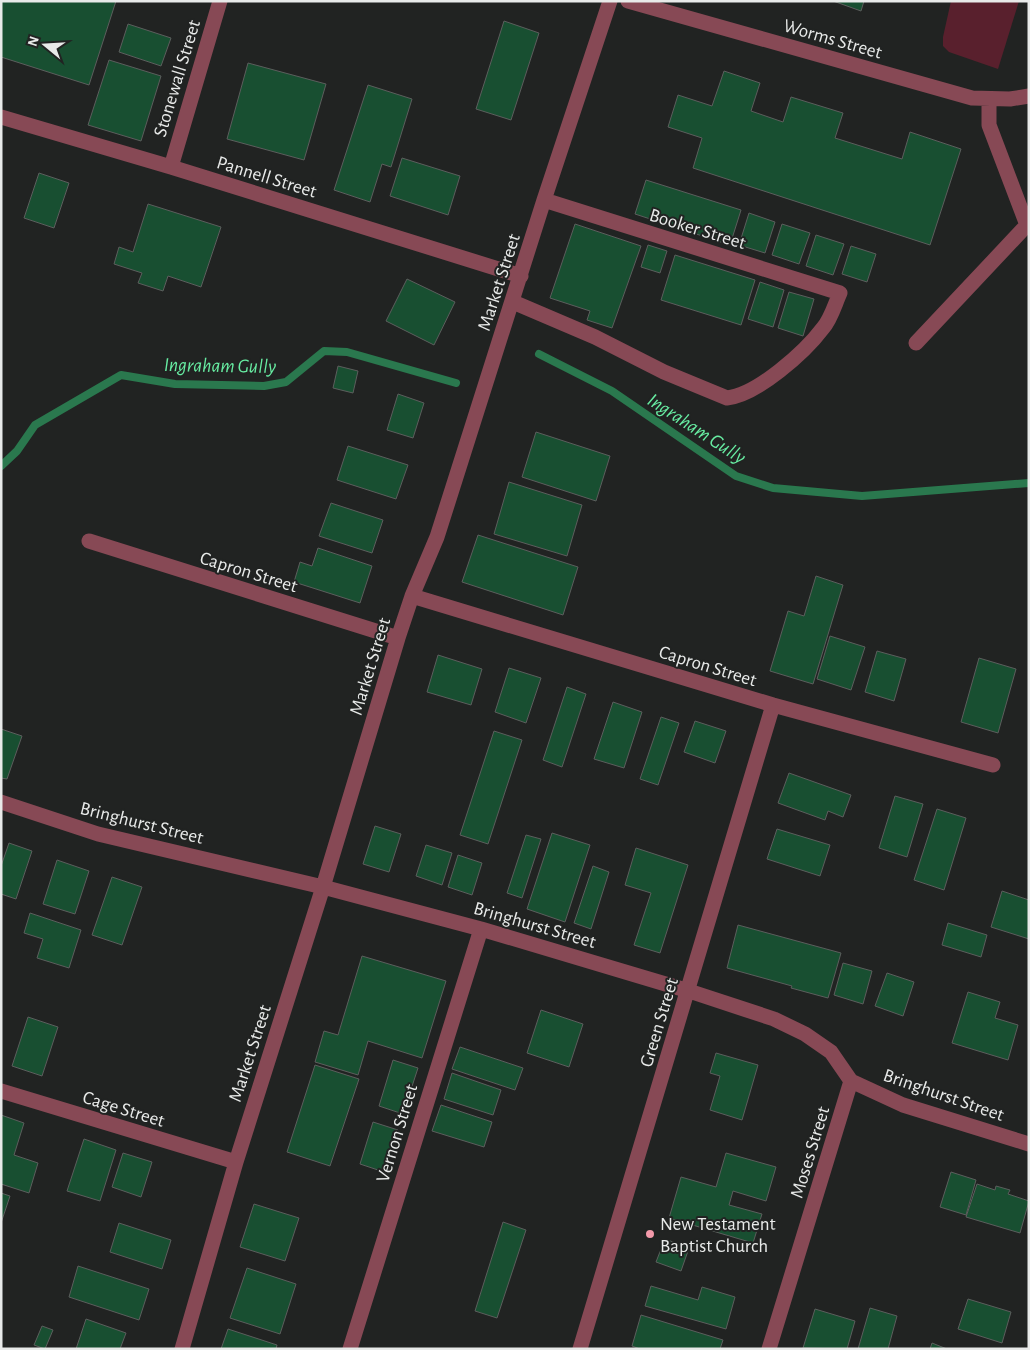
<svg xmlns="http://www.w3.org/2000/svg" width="1030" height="1350" font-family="'Alegreya Sans',sans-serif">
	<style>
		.green { fill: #59202d }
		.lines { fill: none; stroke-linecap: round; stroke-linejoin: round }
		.stream { stroke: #2a784e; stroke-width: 8 }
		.building { fill: #184f31; stroke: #5c5e5d }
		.minor { stroke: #874955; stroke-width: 15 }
		.poi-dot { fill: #f39aaa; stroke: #212322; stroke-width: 2 }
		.labels { text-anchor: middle; stroke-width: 4; stroke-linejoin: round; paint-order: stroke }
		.street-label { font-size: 19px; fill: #e8eae9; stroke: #212322 }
		.poi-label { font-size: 19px; fill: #e8eae9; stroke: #212322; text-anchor: start }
		.water-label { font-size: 20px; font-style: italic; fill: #67eca2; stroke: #212322 }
	</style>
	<rect width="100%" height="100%" fill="#212322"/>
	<!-- green -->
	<path class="green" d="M 951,1 L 1019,1 L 998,69 L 949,52 L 943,46 L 943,37 Z"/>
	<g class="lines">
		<!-- stream -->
		<path class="stream" d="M 539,354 L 612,391 L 736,476 L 773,488 L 862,496 L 1029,483
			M 1,466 L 17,451 L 35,425 L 121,375 L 175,384 L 264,386 L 286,382 L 324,351 L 347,352 L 456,383"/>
	</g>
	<!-- building -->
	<path class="building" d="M 1,1 L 116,1 L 89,85 L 1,57 Z
		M 833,1 L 864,1 L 861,11 Z
		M 504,21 L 539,33 L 511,120 L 476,109 Z
		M 128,24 L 171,38 L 161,66 L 119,52 Z
		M 109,60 L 161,76 L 141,141 L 88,125 Z
		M 248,63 L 326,84 L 304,160 L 227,139 Z
		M 724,71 L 760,83 L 751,111 L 783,122 L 791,97 L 843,113 L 835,138 L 902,159 L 910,132 L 961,149 L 930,245 L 693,168 L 702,138 L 668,127 L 678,95 L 712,106 Z
		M 368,85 L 412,99 L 391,167 L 382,164 L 370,202 L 334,190 Z
		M 402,158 L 460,176 L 448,215 L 390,196 Z
		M 39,173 L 69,183 L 54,228 L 24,218 Z
		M 646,180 L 741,210 L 730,245 L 635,214 Z
		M 148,204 L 221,227 L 201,287 L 168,276 L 163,291 L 138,283 L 142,273 L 114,264 L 119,247 L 133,252 Z
		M 749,213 L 775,222 L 765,253 L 739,245 Z
		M 575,224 L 641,246 L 612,328 L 587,320 L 590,311 L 550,298 Z
		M 782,224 L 810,233 L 799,264 L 772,255 Z
		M 816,235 L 844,244 L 833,275 L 806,266 Z
		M 648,245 L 667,251 L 660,273 L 641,267 Z
		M 851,246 L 876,254 L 867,282 L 842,274 Z
		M 675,255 L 755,280 L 741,325 L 661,300 Z
		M 407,279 L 455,302 L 434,345 L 386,321 Z
		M 760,282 L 784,290 L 773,327 L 748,319 Z
		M 789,292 L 814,299 L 803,336 L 778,328 Z
		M 338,366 L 358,371 L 353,393 L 333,388 Z
		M 398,394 L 424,403 L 413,438 L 387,430 Z
		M 536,432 L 610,456 L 596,501 L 522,477 Z
		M 348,446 L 408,465 L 396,499 L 337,480 Z
		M 509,482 L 582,505 L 567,556 L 494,534 Z
		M 331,503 L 383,520 L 372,553 L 319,536 Z
		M 478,535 L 578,567 L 563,615 L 462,582 Z
		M 318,548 L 372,566 L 360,603 L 294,582 L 300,562 L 312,566 Z
		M 816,576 L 843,585 L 813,684 L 770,671 L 788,611 L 804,616 Z
		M 830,636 L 865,647 L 851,690 L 817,679 Z
		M 877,651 L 906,659 L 894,701 L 865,692 Z
		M 438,655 L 482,669 L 471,705 L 427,692 Z
		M 979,658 L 1016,669 L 998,733 L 961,722 Z
		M 509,668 L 541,678 L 526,723 L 495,712 Z
		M 567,687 L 586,694 L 562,767 L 543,760 Z
		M 613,702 L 642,712 L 624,768 L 594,759 Z
		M 661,717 L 679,723 L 658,785 L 640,779 Z
		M 695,721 L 726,731 L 715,763 L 684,752 Z
		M 1,729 L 22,736 L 7,779 L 1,778 Z
		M 494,731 L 522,740 L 488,844 L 460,835 Z
		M 789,773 L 851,795 L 843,817 L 828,811 L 825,820 L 778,803 Z
		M 895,796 L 923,804 L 907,857 L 879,848 Z
		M 937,809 L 966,818 L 944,890 L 914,880 Z
		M 375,826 L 401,834 L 389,872 L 363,864 Z
		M 777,829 L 830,845 L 820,876 L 767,859 Z
		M 552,833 L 590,845 L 565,922 L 527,909 Z
		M 526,835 L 541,839 L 522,898 L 507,893 Z
		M 9,843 L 32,851 L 16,899 L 1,894 L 1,866 Z
		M 426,845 L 452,853 L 442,885 L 416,876 Z
		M 636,848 L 688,865 L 660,953 L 634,945 L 651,893 L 625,885 Z
		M 458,855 L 482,863 L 472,895 L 448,887 Z
		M 57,860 L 89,871 L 75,914 L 43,904 Z
		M 593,866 L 609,872 L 591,929 L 574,923 Z
		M 112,877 L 142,887 L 122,945 L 92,935 Z
		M 1002,891 L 1029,900 L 1029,939 L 991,927 Z
		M 30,913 L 81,930 L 69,968 L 37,958 L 43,939 L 24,933 Z
		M 948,923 L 987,935 L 981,957 L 942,945 Z
		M 738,925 L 841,953 L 828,998 L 791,988 L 792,986 L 727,968 Z
		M 362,956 L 446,981 L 422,1058 L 368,1041 L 358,1075 L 315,1062 L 324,1031 L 338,1035 Z
		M 843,963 L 872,971 L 863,1004 L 834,995 Z
		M 887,973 L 914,982 L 903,1016 L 875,1006 Z
		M 968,992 L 1000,1002 L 995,1018 L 1018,1025 L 1008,1060 L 952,1043 Z
		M 541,1010 L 583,1024 L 569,1067 L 527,1053 Z
		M 28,1017 L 58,1027 L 42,1076 L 12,1066 Z
		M 460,1047 L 523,1068 L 515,1090 L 452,1069 Z
		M 716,1053 L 758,1065 L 742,1120 L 710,1110 L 720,1076 L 710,1073 Z
		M 393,1060 L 418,1068 L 403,1114 L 379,1106 Z
		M 315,1065 L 359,1079 L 330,1166 L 287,1152 Z
		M 452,1073 L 501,1090 L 493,1115 L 444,1099 Z
		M 441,1105 L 492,1122 L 484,1147 L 432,1131 Z
		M 1,1115 L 24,1123 L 14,1155 L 38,1163 L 29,1193 L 1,1184 Z
		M 373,1122 L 398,1130 L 384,1172 L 360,1164 Z
		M 84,1139 L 116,1150 L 100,1201 L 67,1191 Z
		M 123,1153 L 152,1162 L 141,1197 L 112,1187 Z
		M 726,1153 L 776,1167 L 766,1201 L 733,1191 L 729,1205 L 762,1214 L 753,1243 L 669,1218 L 681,1177 L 716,1187 Z
		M 951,1172 L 976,1180 L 966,1215 L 940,1207 Z
		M 977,1184 L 995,1190 L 996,1186 L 1010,1190 L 1008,1194 L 1029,1201 L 1020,1233 L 966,1217 Z
		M 1,1193 L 10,1196 L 1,1223 Z
		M 254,1204 L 299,1218 L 285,1261 L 240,1247 Z
		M 503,1222 L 526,1230 L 497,1318 L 475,1311 Z
		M 119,1223 L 171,1240 L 162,1269 L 110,1252 Z
		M 665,1239 L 689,1248 L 681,1271 L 656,1262 Z
		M 78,1266 L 149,1289 L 139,1320 L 69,1297 Z
		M 247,1268 L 296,1284 L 280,1334 L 230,1318 Z
		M 651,1286 L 698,1300 L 702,1287 L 735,1297 L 726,1329 L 645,1306 Z
		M 968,1299 L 1011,1312 L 1002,1343 L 958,1329 Z
		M 870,1308 L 897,1316 L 888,1349 L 858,1349 Z
		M 815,1309 L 855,1321 L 847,1349 L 803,1348 Z
		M 641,1315 L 723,1340 L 720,1349 L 640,1349 L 632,1346 Z
		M 86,1319 L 126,1333 L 120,1349 L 76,1349 Z
		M 42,1326 L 53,1330 L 45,1349 L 34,1345 Z
		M 228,1329 L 277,1345 L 276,1349 L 221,1349 Z
		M 932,1343 L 947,1349 L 930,1349 Z"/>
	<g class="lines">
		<!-- minor -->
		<path class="minor" d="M 628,1 L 972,98 L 1010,99 L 1029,96
			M 1,117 L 171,167 L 521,276
			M 171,167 L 220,1
			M 513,302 L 595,337 L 664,372 L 727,398 C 757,395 805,352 823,328 C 831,319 835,304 840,293 L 544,200
			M 916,343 L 1027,225 L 989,125 L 989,99
			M 89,541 L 398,638
			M 412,596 L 773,705 L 993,765
			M 1,802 L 98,834 L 323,887 L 481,929 L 689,991 L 774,1019 L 805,1034 L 831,1052 L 851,1081 L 903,1105 L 1029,1144
			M 1,1091 L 236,1162
			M 182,1349 L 236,1162 L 323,887 L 398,638 L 412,596 L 437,537 L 544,200 L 610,1
			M 350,1349 L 481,929
			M 580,1349 L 773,705
			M 769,1349 L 851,1081"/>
	</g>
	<!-- markers -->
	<circle class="poi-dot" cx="650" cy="1234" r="5"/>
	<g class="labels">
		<!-- street labels -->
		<g class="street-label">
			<text transform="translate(833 38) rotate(16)" y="7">Worms Street</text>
			<text transform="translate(176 78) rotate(-73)" y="7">Stonewall Street</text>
			<text transform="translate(267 176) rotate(17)" y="7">Pannell Street</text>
			<text transform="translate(698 228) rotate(17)" y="7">Booker Street</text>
			<text transform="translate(498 282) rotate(-72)" y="7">Market Street</text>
			<text transform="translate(249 571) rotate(17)" y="7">Capron Street</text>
			<text transform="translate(708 665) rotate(17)" y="7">Capron Street</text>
			<text transform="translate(369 666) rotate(-73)" y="7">Market Street</text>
			<text transform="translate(142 822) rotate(14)" y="7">Bringhurst Street</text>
			<text transform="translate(535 924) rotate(16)" y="7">Bringhurst Street</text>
			<text transform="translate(658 1022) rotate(-73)" y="7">Green Street</text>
			<text transform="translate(249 1053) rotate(-72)" y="7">Market Street</text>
			<text transform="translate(944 1094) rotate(19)" y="7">Bringhurst Street</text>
			<text transform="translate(124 1108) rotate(17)" y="7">Cage Street</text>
			<text transform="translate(396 1133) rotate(-73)" y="7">Vernon Street</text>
			<text transform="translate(809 1152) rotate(-73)" y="7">Moses Street</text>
		</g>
		<!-- poi labels -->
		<g class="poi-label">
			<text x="660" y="1230">New Testament<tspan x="660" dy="22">Baptist Church</tspan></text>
		</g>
		<!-- water labels -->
		<g class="water-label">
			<text transform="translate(220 365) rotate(1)" y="7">Ingraham Gully</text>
			<text transform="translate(697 428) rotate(33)" y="7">Ingraham Gully</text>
		</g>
	</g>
	<!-- border -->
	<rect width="1030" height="1350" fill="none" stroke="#e8eae9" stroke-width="5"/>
	<!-- north arrow -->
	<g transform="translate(45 45) rotate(288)" stroke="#212322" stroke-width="4" paint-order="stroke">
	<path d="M0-4L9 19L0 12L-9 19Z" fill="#e8eae9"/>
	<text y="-8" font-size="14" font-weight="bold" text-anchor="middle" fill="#e8eae9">N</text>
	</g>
</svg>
